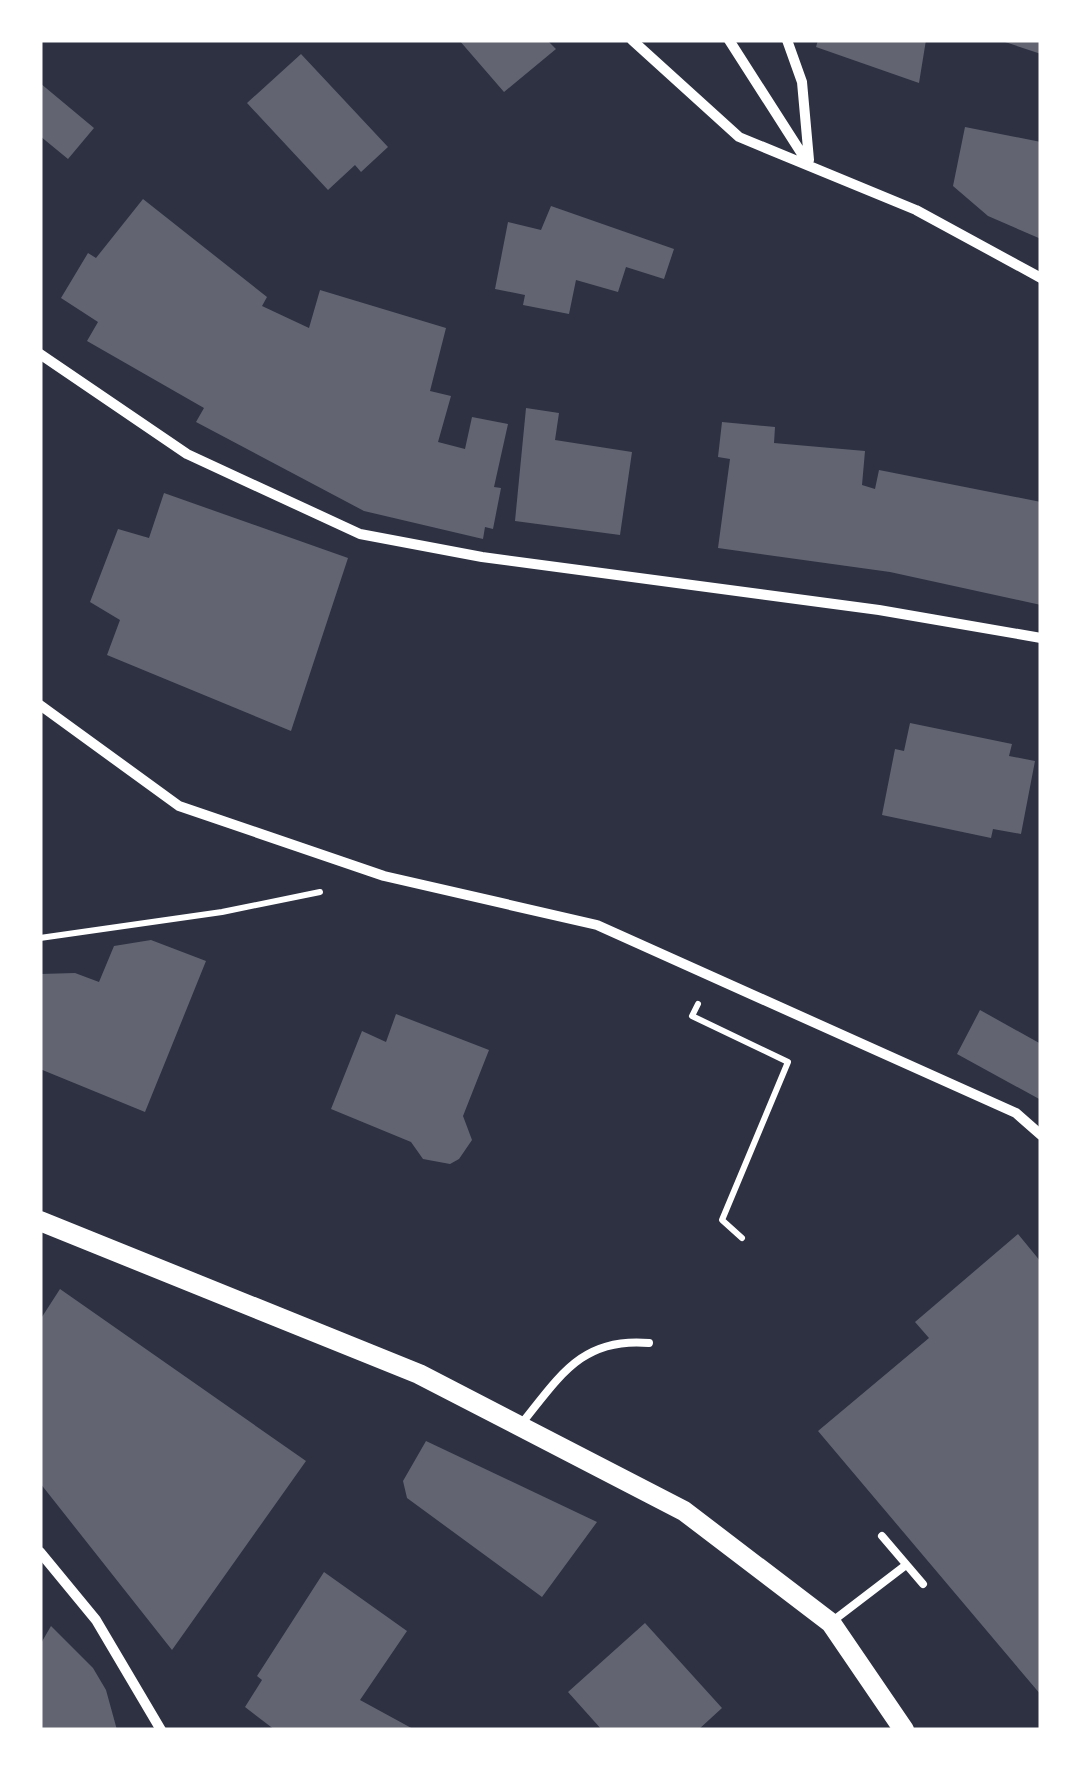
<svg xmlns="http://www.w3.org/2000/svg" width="1081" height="1770" font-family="Mulish,sans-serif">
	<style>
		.building { fill: #626471 }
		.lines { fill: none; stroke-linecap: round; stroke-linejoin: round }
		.path { stroke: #fff; stroke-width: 6 }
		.service { stroke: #fff; stroke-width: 8 }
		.minor { stroke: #fff; stroke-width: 10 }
		.secondary { stroke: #fff; stroke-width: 20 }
	</style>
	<rect width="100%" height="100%" fill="#2d3142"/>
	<!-- building -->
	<path class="building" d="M 459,40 L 547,40 L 556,49 L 504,92 Z
		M 818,40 L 926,40 L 919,83 L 816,47 Z
		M 1041,40 L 1041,54 L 1002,41 L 1002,40 Z
		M 301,54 L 388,147 L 361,172 L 355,165 L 328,190 L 247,103 Z
		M 40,83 L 94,128 L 68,159 L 40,136 Z
		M 965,127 L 1041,142 L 1041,239 L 988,216 L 953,186 Z
		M 143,199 L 267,297 L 262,306 L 309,328 L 320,290 L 446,328 L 430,391 L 451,396 L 438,442 L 465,449 L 472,417 L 508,424 L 494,487 L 501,488 L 493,529 L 485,527 L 483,539 L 364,511 L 196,422 L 204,408 L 87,341 L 98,322 L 61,298 L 88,253 L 96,258 Z
		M 551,206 L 674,249 L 664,279 L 626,267 L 618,292 L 576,280 L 569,314 L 523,305 L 525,295 L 495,289 L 508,222 L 541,230 Z
		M 526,408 L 559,413 L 555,440 L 632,452 L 620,535 L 515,521 Z
		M 722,422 L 775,427 L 774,443 L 865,451 L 862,485 L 875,489 L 879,470 L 1041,502 L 1041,605 L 890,572 L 718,548 L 730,459 L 718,457 Z
		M 164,493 L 348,558 L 291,731 L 107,655 L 120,620 L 90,602 L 118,529 L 149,538 Z
		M 910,723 L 1012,744 L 1009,756 L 1035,761 L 1021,834 L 993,829 L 991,838 L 882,815 L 895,749 L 904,751 Z
		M 151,940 L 206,961 L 145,1112 L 40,1069 L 40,974 L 75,973 L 99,982 L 114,946 Z
		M 980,1010 L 1041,1044 L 1041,1100 L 957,1054 Z
		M 396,1014 L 489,1050 L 463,1116 L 472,1140 L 459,1159 L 450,1164 L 423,1159 L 411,1142 L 331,1109 L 362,1031 L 386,1042 Z
		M 1018,1234 L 1041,1262 L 1041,1695 L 818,1431 L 929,1338 L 915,1322 Z
		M 60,1289 L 306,1461 L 172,1650 L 40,1483 L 40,1320 Z
		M 426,1441 L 597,1522 L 542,1597 L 407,1498 L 403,1481 Z
		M 324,1572 L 407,1631 L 360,1700 L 415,1730 L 275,1730 L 245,1707 L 262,1680 L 257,1676 Z
		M 645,1623 L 722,1708 L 698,1730 L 602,1730 L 568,1692 Z
		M 51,1626 L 93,1668 L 106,1690 L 117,1730 L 40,1730 L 40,1645 Z"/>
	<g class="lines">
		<!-- path -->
		<path class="path" d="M 40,938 L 222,912 L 320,892
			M 698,1004 L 692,1016 L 788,1062 L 722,1220 L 742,1238"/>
		<!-- service -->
		<path class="service" d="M 522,1423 C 560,1376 582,1337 649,1343
			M 882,1536 L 923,1584
			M 834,1620 L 906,1565"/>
		<!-- minor -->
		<path class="minor" d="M 632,40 L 739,137 L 916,210 L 1041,278
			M 729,40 L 809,165
			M 787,40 L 802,82 L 809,160
			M 40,354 L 187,454 L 360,534 L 482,557 L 879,610 L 1041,638
			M 40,705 L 179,806 L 384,876 L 597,925 L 1016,1113 L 1041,1135
			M 40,1552 L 96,1620 L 161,1730"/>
		<!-- secondary -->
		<path class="secondary" d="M 40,1221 L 419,1374 L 684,1511 L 831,1623 L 904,1730"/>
	</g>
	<!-- border -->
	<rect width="1081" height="1770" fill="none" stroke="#ffffff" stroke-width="85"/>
</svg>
